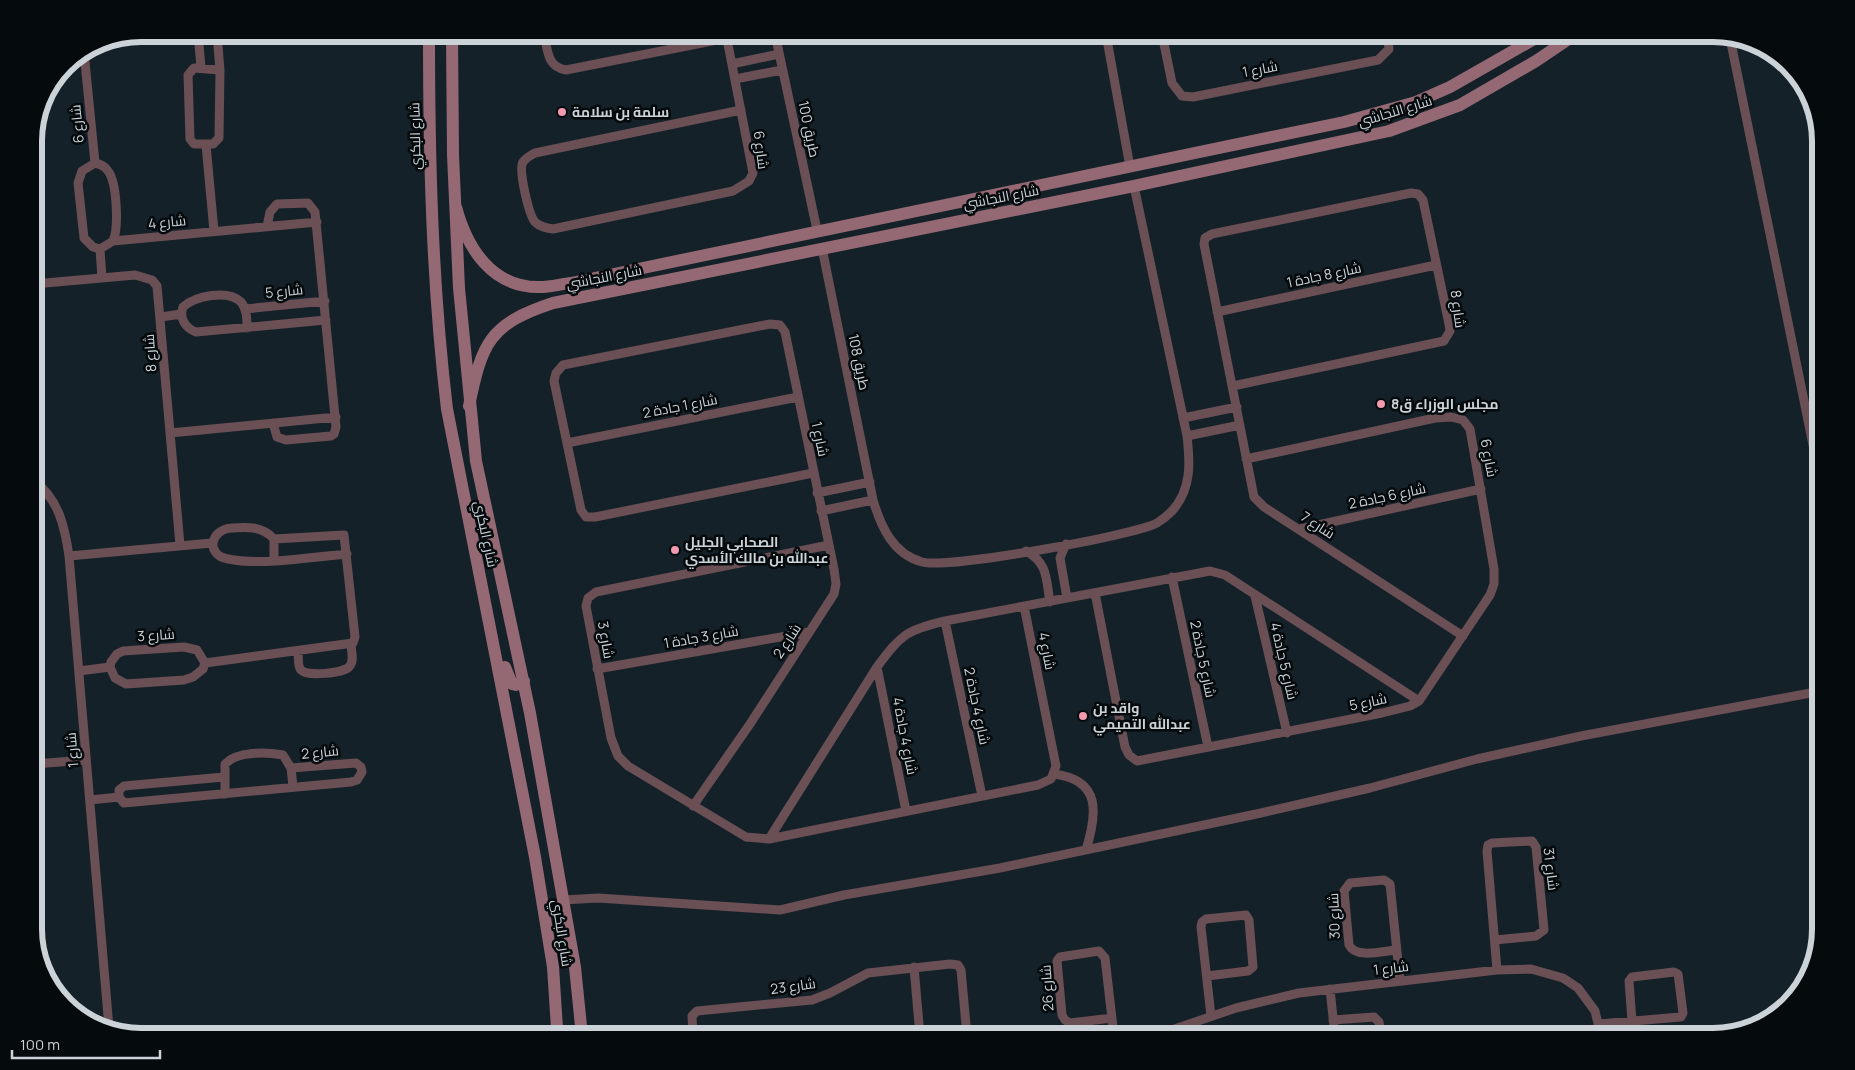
<svg xmlns="http://www.w3.org/2000/svg" width="1855" height="1070" font-family="Manrope,Cairo,sans-serif">
	<style>
		.lines { fill: none; stroke-linecap: round; stroke-linejoin: round }
		.street { stroke: #6a4f55; stroke-width: 9 }
		.secondary { stroke: #956974; stroke-width: 12 }
		.poi-dot { fill: #f19ab0; stroke: #050a0d; stroke-width: 2 }
		.labels { text-anchor: middle; stroke-width: 5; stroke-linejoin: round; paint-order: stroke }
		.street-label { font-size: 14px; fill: #cbd3d8; stroke: #050a0d }
		.poi-label { font-size: 14px; font-weight: bold; fill: #cbd3d8; stroke: #050a0d; text-anchor: start }
		.rim { fill: none; stroke: #cbd3d8; stroke-width: 6 }
	</style>
	<rect width="100%" height="100%" fill="#142128"/>
	<g class="lines">
		<!-- street -->
		<path class="street" d="M 198,34 L 201,67
			M 217,34 L 220,70 L 219,138 L 213,144 L 194,144 L 190,139 L 188,75 L 194,68 L 220,70
			M 544,34 C 548,51 547,67 566,70 L 727,38
			M 726,34 L 753,173 L 749,181 L 733,191 L 553,229 C 546,228 540,227 535,222 C 529,215 518,170 523,162 C 526,158 531,155 535,153 L 741,110
			M 775,34 L 817,230
			M 1106,34 L 1130,167
			M 1162,34 L 1172,83 L 1182,96 L 1193,97 L 1378,60 L 1389,49 L 1387,34
			M 1730,38 L 1821,484
			M 84,52 L 95,163
			M 84,53 L 98,50 L 100,42
			M 732,64 L 779,54
			M 735,79 L 782,70
			M 206,145 L 214,231
			M 267,226 L 270,212 L 277,204 L 308,203 L 315,212 L 336,427 L 334,434 L 331,436 L 286,440 L 277,437 L 273,423
			M 822,248 L 873,500 C 881,527 893,554 922,562 C 947,569 1132,536 1157,523 C 1162,520 1168,515 1172,511 C 1192,489 1190,462 1187,436 L 1134,186
			M 100,249 L 113,241 L 317,222
			M 100,249 L 93,247 L 84,238 L 78,183 L 82,171 L 95,163 C 100,164 105,166 108,171 C 117,182 119,228 113,241
			M 100,249 L 102,278
			M 34,284 L 135,275 L 152,280 L 157,286 L 180,545
			M 245,309 L 325,301
			M 1217,312 L 1436,265
			M 161,317 L 181,314
			M 247,328 C 247,319 247,309 241,302 C 228,289 195,296 183,307 C 179,318 185,328 196,332 L 326,320
			M 1233,386 L 1444,341 L 1450,331 L 1449,324 L 1423,200 L 1418,194 L 1411,193 L 1212,234 L 1205,238 L 1204,244 L 1254,497 L 1264,507 L 1463,636
			M 1183,418 L 1237,407
			M 170,433 L 336,417
			M 1187,436 L 1240,425
			M 567,443 L 798,397
			M 34,481 C 59,499 65,528 69,556 L 109,1028
			M 817,493 L 870,482
			M 821,511 L 873,500
			M 1300,529 L 1481,489
			M 1066,544 L 1060,558 L 1067,598
			M 829,545 L 596,592 L 588,598 L 586,606 L 611,738 L 618,756 L 628,766 L 746,837 L 769,839 L 1038,785 L 1051,779 L 1056,766 L 1024,606
			M 1026,551 C 1048,563 1046,579 1050,602
			M 69,556 L 212,543
			M 274,560 L 274,539 C 262,526 248,527 232,528 C 210,529 205,555 228,559 C 264,566 310,557 347,554
			M 1172,577 L 1208,747
			M 1095,593 L 1125,747 L 1129,755 L 1137,761 L 1382,713 L 1410,706 L 1419,701 L 1490,595 L 1494,584 L 1494,569 L 1470,429 L 1463,420 L 1451,417 L 1435,418 L 1246,459
			M 1255,596 L 1287,733
			M 945,621 L 982,796
			M 184,647 L 197,650 L 205,663 L 203,669 L 193,677 L 184,680 L 126,684 L 115,678 L 110,667 L 111,662 L 117,654 L 123,651 Z
			M 298,651 C 299,657 297,666 301,670 C 307,677 343,673 349,667 C 355,661 351,651 351,644
			M 205,663 L 353,643 L 355,637 L 344,535 L 274,539
			M 877,667 L 906,811
			M 597,669 L 809,632
			M 79,671 L 110,667
			M 34,764 L 86,760
			M 291,768 L 293,787
			M 1054,774 C 1102,780 1097,814 1086,850
			M 119,797 L 119,790 L 124,786 L 224,777
			M 90,800 L 119,797 L 124,803 L 351,782 L 357,780 L 362,772 L 361,767 L 356,763 L 291,768 L 283,755 C 266,752 237,751 225,764 L 225,794
			M 693,806 L 750,724 L 834,594 L 836,584 L 834,569 L 785,332 L 780,325 L 770,324 L 563,365 L 556,373 L 554,381 L 581,510 L 586,517 L 595,517 L 813,473
			M 769,839 L 877,667 C 901,635 906,630 945,621 L 1210,571 L 1225,575 L 1419,701
			M 563,900 L 598,898 L 780,910 L 844,895 L 1000,868 L 1261,813 L 1370,788 L 1477,759 L 1581,736 L 1821,691
			M 1495,940 L 1536,936 L 1544,930 L 1536,847 L 1532,841 L 1492,843 L 1488,845 L 1487,851 L 1497,970
			M 1396,950 C 1383,951 1356,959 1349,945 L 1344,891 L 1350,883 L 1384,880 L 1390,884 L 1400,981
			M 914,967 L 920,1036
			M 1207,976 L 1248,971 L 1253,967 L 1249,920 L 1246,915 L 1206,919 L 1202,922 L 1201,927 L 1211,1016
			M 1330,989 L 1335,1036
			M 1112,1018 L 1070,1023 L 1065,1020 L 1062,1015 L 1057,961 L 1060,957 L 1099,951 L 1105,958 L 1114,1036
			M 1333,1020 L 1374,1017 L 1379,1022 L 1381,1036
			M 1599,1024 L 1680,1017 L 1681,1017 L 1683,1013 L 1678,974 L 1674,972 L 1632,977 L 1629,981 L 1632,1021
			M 693,1036 L 692,1016 L 697,1011 L 812,1000 L 830,993 L 868,973 L 950,964 L 958,965 L 961,970 L 967,1036
			M 1154,1036 L 1236,1008 L 1299,993 L 1497,970 L 1531,969 L 1563,978 L 1578,988 L 1595,1011 L 1601,1036
			M 1517,1036 L 1530,1036"/>
		<!-- secondary -->
		<path class="secondary" d="M 429,34 C 429,159 432,284 447,409 L 535,857 L 553,967 L 557,1028 L 554,1036
			M 452,34 L 453,155 L 459,288 L 476,461 L 530,713 L 575,967 L 582,1036
			M 456,207 C 467,248 492,288 540,287 C 550,287 561,284 571,283 L 1344,122 L 1416,102 L 1450,87 L 1543,34
			M 469,406 C 482,343 489,324 553,303 L 1134,186 L 1389,131 L 1460,105 L 1536,61 L 1576,34
			M 505,667 L 512,684 L 516,685 L 524,681
			M 1763,1023 L 1773,1011 L 1792,997"/>
	</g>
	<!-- markers -->
	<g class="poi-dot">
		<circle cx="562" cy="112" r="5"/>
		<circle cx="1381" cy="404" r="5"/>
		<circle cx="675" cy="550" r="5"/>
		<circle cx="1083" cy="716" r="5"/>
	</g>
	<g class="labels">
		<!-- street labels -->
		<g class="street-label">
			<text transform="translate(1260 69) rotate(-11)" y="5">شارع 1</text>
			<text transform="translate(1395 111) rotate(-17)" y="5">شارع النجاشي</text>
			<text transform="translate(77 124) rotate(-95)" y="5">شارع 6</text>
			<text transform="translate(809 129) rotate(78)" y="5">طريق 100</text>
			<text transform="translate(415 136) rotate(-91)" y="5">شارع البكري</text>
			<text transform="translate(761 150) rotate(83)" y="5">شارع 6</text>
			<text transform="translate(1001 197) rotate(-11)" y="5">شارع النجاشي</text>
			<text transform="translate(167 222) rotate(-6)" y="5">شارع 4</text>
			<text transform="translate(1324 275) rotate(-12)" y="5">شارع 8 جادة 1</text>
			<text transform="translate(604 277) rotate(-11)" y="5">شارع النجاشي</text>
			<text transform="translate(284 291) rotate(-6)" y="5">شارع 5</text>
			<text transform="translate(1458 309) rotate(82)" y="5">شارع 8</text>
			<text transform="translate(150 353) rotate(-94)" y="5">شارع 8</text>
			<text transform="translate(859 362) rotate(78)" y="5">طريق 108</text>
			<text transform="translate(680 406) rotate(-11)" y="5">شارع 1 جادة 2</text>
			<text transform="translate(820 439) rotate(78)" y="5">شارع 1</text>
			<text transform="translate(1489 458) rotate(79)" y="5">شارع 6</text>
			<text transform="translate(1387 496) rotate(-12)" y="5">شارع 6 جادة 2</text>
			<text transform="translate(1318 525) rotate(33)" y="5">شارع 7</text>
			<text transform="translate(486 534) rotate(78)" y="5">شارع البكري</text>
			<text transform="translate(156 635) rotate(-4)" y="5">شارع 3</text>
			<text transform="translate(701 637) rotate(-10)" y="5">شارع 3 جادة 1</text>
			<text transform="translate(606 640) rotate(80)" y="5">شارع 3</text>
			<text transform="translate(787 641) rotate(-57)" y="5">شارع 2</text>
			<text transform="translate(1047 651) rotate(79)" y="5">شارع 4</text>
			<text transform="translate(1203 659) rotate(78)" y="5">شارع 5 جادة 2</text>
			<text transform="translate(1284 661) rotate(77)" y="5">شارع 5 جادة 4</text>
			<text transform="translate(1368 702) rotate(-12)" y="5">شارع 5</text>
			<text transform="translate(977 706) rotate(78)" y="5">شارع 4 جادة 2</text>
			<text transform="translate(905 736) rotate(79)" y="5">شارع 4 جادة 4</text>
			<text transform="translate(72 750) rotate(-95)" y="5">شارع 1</text>
			<text transform="translate(320 752) rotate(-6)" y="5">شارع 2</text>
			<text transform="translate(1551 869) rotate(83)" y="5">شارع 31</text>
			<text transform="translate(1334 916) rotate(-92)" y="5">شارع 30</text>
			<text transform="translate(562 933) rotate(81)" y="5">شارع البكري</text>
			<text transform="translate(1391 968) rotate(-7)" y="5">شارع 1</text>
			<text transform="translate(793 986) rotate(-8)" y="5">شارع 23</text>
			<text transform="translate(1047 988) rotate(-94)" y="5">شارع 26</text>
		</g>
		<!-- poi labels -->
		<g class="poi-label">
			<text x="572" y="117">سلمة بن سلامة</text>
			<text x="1391" y="409">مجلس الوزراء ق8</text>
			<text x="685" y="547">الصحابي الجليل<tspan x="685" dy="16">عبدالله بن مالك الأسدي</tspan></text>
			<text x="1093" y="713">واقد بن<tspan x="1093" dy="16">عبدالله التميمي</tspan></text>
		</g>
	</g>
	<!-- crop -->
	<path d="M0 0H1855V1070H0ZM141 42H1713A99 99 0 0 1 1812 141V929A99 99 0 0 1 1713 1028H141A99 99 0 0 1 42 929V141A99 99 0 0 1 141 42Z" fill="#050a0d" fill-rule="evenodd"/>
	<path class="rim" d="M141 42H1713A99 99 0 0 1 1812 141V929A99 99 0 0 1 1713 1028H141A99 99 0 0 1 42 929V141A99 99 0 0 1 141 42Z"/>
	<!-- scale -->
	<path d="M12 1050v8h148v-8" fill="none" stroke="#cbd3d8" stroke-width="2.5"/>
	<text x="20" y="1050" font-size="15" fill="#cbd3d8" stroke="#050a0d" stroke-width="4" paint-order="stroke">100 m</text>
</svg>
